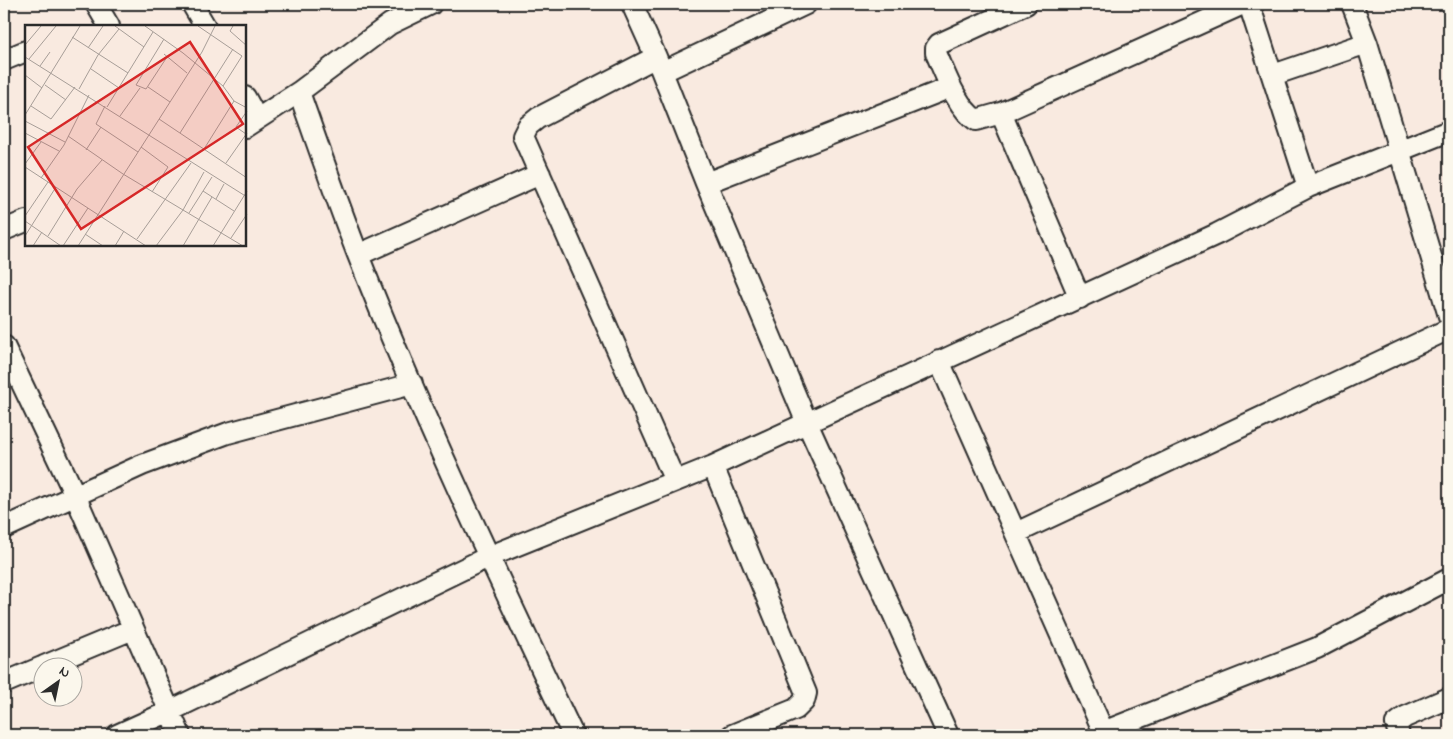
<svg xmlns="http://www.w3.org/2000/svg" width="1453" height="739" font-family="'Indie Flower',sans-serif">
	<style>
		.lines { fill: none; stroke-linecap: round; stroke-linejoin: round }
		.street-casing { stroke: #2b2b2b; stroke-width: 24 }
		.street { stroke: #fbf7ec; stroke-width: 20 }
		.inset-road { fill: none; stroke: #a79e98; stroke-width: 1 }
		.view { fill: #d62828; fill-opacity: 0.15; stroke: #d62828; stroke-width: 2.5 }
		.inset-edge { fill: none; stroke: #2b2b2b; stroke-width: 2.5 }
	</style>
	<rect width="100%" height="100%" fill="#f9eae0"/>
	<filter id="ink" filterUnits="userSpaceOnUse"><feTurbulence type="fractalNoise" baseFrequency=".02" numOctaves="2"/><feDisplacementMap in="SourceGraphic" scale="10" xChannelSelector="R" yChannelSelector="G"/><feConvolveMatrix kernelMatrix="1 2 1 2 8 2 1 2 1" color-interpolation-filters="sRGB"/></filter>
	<g filter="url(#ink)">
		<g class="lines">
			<!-- street casing -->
			<g class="street-casing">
				<path id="street" d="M 96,4 L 109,26
					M 192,4 L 205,26
					M 632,4 L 656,57 L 706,183 L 807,423 L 948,735
					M 1026,4 L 939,44 L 936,48 L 936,53 C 945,73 957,108 976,120 L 1001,113 L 1243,4
					M 1249,4 L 1308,187
					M 1352,4 L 1367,43 L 1449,316
					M 656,57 L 538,118 L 528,126 L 523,136 L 675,481
					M 4,60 L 26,51
					M 662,72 L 806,4
					M 1273,75 L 1367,43
					M 299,92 C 318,146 337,201 358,255 C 422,418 498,577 573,735
					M 245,97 L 257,119
					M 1001,113 L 1080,298
					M 245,127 L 299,92 L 390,24 L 431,4
					M 706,183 L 951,87
					M 4,230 L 26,221
					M 358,255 L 540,174
					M 4,346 L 75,495 L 180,735
					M 939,361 L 1105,735
					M 713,466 L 806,693 L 804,701 L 796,709 L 732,735
					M 4,528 L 142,465 L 228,433 L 412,384
					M 1016,533 L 1449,329
					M 44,666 L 133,629
					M 4,683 L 42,667
					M 1103,732 L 1317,648 L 1449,579
					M 117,735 L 170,711 L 488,557 L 713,466 L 1217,234 L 1308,187 L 1449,131
					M 1399,735 L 1396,724 L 1405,717 L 1449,698"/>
			</g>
			<!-- street -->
			<use href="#street" class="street"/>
		</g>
	</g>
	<!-- overview -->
	<g transform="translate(25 25)">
		<rect width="221" height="221" fill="#f9eae0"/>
		<path class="inset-road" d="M 90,1 L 119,22M 120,1 L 158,28 L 198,61 L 209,76 L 222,83M 173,1 L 217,31 L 198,61M 208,1 L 205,6 L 222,21M 47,12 L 103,48M 139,14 L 111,60 L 121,64 L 142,32M 0,20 L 16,1M 63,23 L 78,1M 139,29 L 162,48M 0,32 L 222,172M 4,34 L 31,1M 15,41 L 25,27M 66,44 L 94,63M 0,50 L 17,63M 20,60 L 41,75M 123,62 L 145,77M 54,64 L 73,30 L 94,4M 6,81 L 26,94 L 50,62M 80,81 L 71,99 L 113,127M 82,82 L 128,7M 0,90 L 55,1M 95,91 L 115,63M 134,94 L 222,153M 0,96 L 40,117M 0,108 L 34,126M 155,108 L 208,24M 221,109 L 211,102 L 222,86M 43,111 L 98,149 L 218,221M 116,122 L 143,142 L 127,167M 179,124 L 209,76M 61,125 L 76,102M 201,138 L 222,108M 0,139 L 16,117M 0,142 L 121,221M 16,153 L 39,120 L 64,70M 178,166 L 209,186M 191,174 L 199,159M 164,188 L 187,152M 0,191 L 23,157M 0,196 L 36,221M 60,209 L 78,221M 0,211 L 31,162M 23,211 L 52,164 L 77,135M 206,213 L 222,189M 112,214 L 166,138M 8,221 L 17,207M 38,221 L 63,183M 53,221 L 177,27 L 190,1M 90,221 L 99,206M 131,221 L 158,185 L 179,147M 158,221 L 187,172M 188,221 L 222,166"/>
		<path class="view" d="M 165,17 L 218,99 L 56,204 L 3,122 Z"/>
		<rect width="221" height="221" class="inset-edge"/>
	</g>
	<!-- margin -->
	<rect width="1453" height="739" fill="none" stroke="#fbf7ec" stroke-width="20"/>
	<rect x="10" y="10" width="1433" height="719" fill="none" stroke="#2b2b2b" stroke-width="2" filter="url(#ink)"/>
	<!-- north arrow -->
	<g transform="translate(58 682) rotate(33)"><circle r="24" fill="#fbf7ec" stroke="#a8a59f"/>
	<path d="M0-4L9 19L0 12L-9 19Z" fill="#2b2b2b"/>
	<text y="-8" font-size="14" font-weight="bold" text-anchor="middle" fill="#2b2b2b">N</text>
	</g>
</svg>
